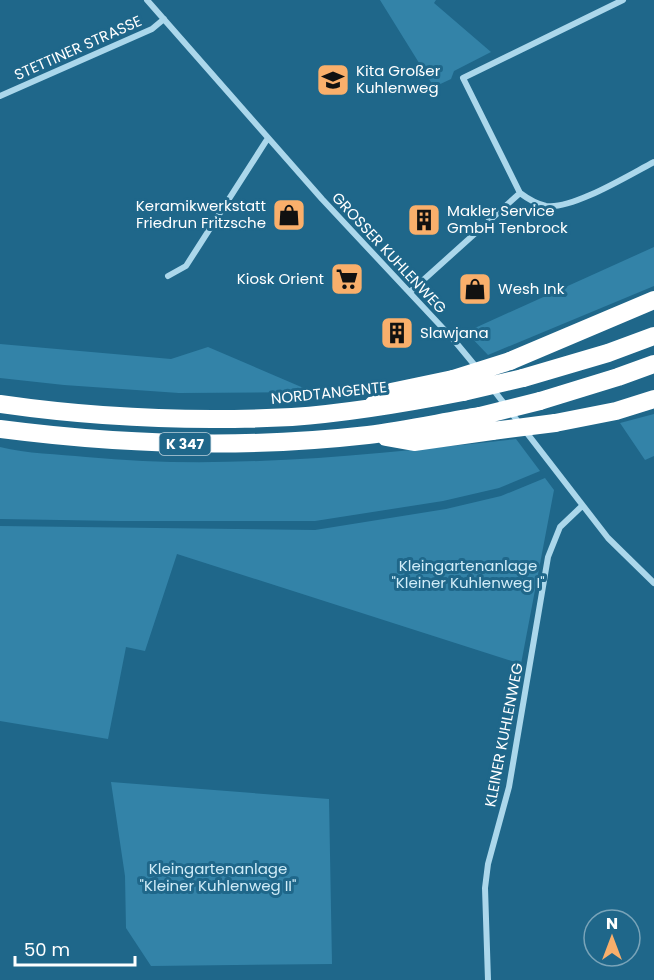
<svg xmlns="http://www.w3.org/2000/svg" width="654" height="980" font-family="Poppins,sans-serif">
	<style>
		.green { fill: #3383a8 }
		.lines { fill: none; stroke-linecap: round; stroke-linejoin: round }
		.street { stroke: #abd7eb; stroke-width: 6 }
		.highway { stroke: #fff; stroke-width: 18 }
		.highway-bridge { stroke: #fff; stroke-width: 18 }
		.labels { text-anchor: middle; stroke-width: 6; stroke-linejoin: round; paint-order: stroke }
		.shield { fill: #1f678a; stroke: #bcd1dc; stroke-width: 1.5 }
		.shield-label { font-size: 14px; font-weight: bold; fill: #fff }
		.street-label { font-size: 15px; fill: #fff; stroke: #1f678a }
		.poi-label { font-size: 15px; fill: #fff; stroke: #1f678a; text-anchor: start }
		.park-label { font-size: 15px; fill: #d0ecf8; stroke: #1f678a }
	</style>
	<rect width="100%" height="100%" fill="#1f678a"/>
	<!-- green -->
	<path class="green" d="M 380,0 L 436,0 L 434,3 L 491,52 L 454,71 L 451,79 L 434,87 Z
		M 654,247 L 654,286 L 488,355 L 466,332 Z
		M 0,344 L 171,359 L 208,347 L 313,392 L 179,393 L 64,385 L 0,378 Z
		M 654,414 L 654,456 L 645,460 L 620,423 Z
		M 516,439 L 540,471 L 499,488 L 443,501 L 315,521 L 120,521 L 0,519 L 0,447 C 27,454 58,454 86,457 C 230,471 373,454 516,439 Z
		M 545,478 L 554,490 L 521,664 L 177,554 L 145,651 L 126,647 L 108,739 L 0,721 L 0,526 L 315,530 L 446,509 L 501,496 Z
		M 111,782 L 329,799 L 332,964 L 151,966 L 126,928 L 125,876 Z"/>
	<g class="lines">
		<!-- street -->
		<path class="street" d="M 147,0 L 322,199 L 453,339 L 477,368
			M 0,96 L 152,29 L 164,19
			M 520,193 L 463,78 L 623,0
			M 168,276 L 186,266 L 268,138
			M 410,292 L 520,193 C 528,199 536,204 546,206 C 572,210 629,175 654,162
			M 492,388 L 608,538 L 654,583
			M 488,980 L 485,888 L 488,864 L 509,787 L 548,557 L 560,527 L 582,506"/>
		<!-- highway -->
		<path class="highway" d="M 510,361 L 654,300
			M 523,378 L 608,353 L 654,336
			M 540,401 L 618,377 L 654,364
			M 0,404 C 97,418 194,422 292,417 C 349,413 407,403 463,392
			M 373,405 L 391,392 L 453,379
			M 555,423 L 616,411 L 654,399
			M 0,429 C 123,445 245,449 368,435 C 406,430 443,422 480,416
			M 386,437 L 414,442 L 492,431"/>
		<!-- highway-bridge -->
		<path class="highway-bridge" d="M 453,379 L 510,361
			M 463,392 L 523,378
			M 480,416 L 540,401
			M 492,431 L 555,423"/>
	</g>
	<!-- icons -->
	<defs>
		<g id="school-square" transform="scale(1.725)"><rect x="-9" y="-9" width="18" height="18" rx="4" fill="#f9af6b" stroke="#1f678a"/><path d="M0-5L7-2L0 1L-7-2ZM-4 1L0 2.5L4 1V4Q0 6-4 4Z" fill="#111"/></g>
		<g id="shop-square" transform="scale(1.725)"><rect x="-9" y="-9" width="18" height="18" rx="4" fill="#f9af6b" stroke="#1f678a"/><path d="M-5-2.5h2.3a2.7 3.5 0 0 1 5.4 0H5L5.5 6h-11ZM-1.5-2.5h3a1.5 2.3 0 0 0-3 0Z" fill="#111"/></g>
		<g id="building-square" transform="scale(1.725)"><rect x="-9" y="-9" width="18" height="18" rx="4" fill="#f9af6b" stroke="#1f678a"/><path d="M-4-6H4V6H1V3H-1V6H-4ZM-2.5-4.3h1.7v1.8h-1.7ZM.8-4.3h1.7v1.8H.8ZM-2.5-1h1.7V.8h-1.7ZM.8-1h1.7V.8H.8Z" fill="#111"/></g>
		<g id="supermarket-square" transform="scale(1.725)"><rect x="-9" y="-9" width="18" height="18" rx="4" fill="#f9af6b" stroke="#1f678a"/><path d="M-6-5.5h2.5l.6 2H6L4.5 2H-2.5L-4.4-4H-6ZM-1.5 3.2a1.3 1.3 0 1 0 .1 0ZM3 3.2a1.3 1.3 0 1 0 .1 0Z" fill="#111"/></g>
	</defs>
	<g fill-rule="evenodd">
		<use href="#school-square" x="333" y="80"/>
		<use href="#shop-square" x="289" y="215"/>
		<use href="#building-square" x="424" y="220"/>
		<use href="#supermarket-square" x="347" y="279"/>
		<use href="#shop-square" x="475" y="289"/>
		<use href="#building-square" x="397" y="333"/>
	</g>
	<g class="labels">
		<!-- shield labels -->
		<rect class="shield" x="159.5" y="433" width="51" height="22" rx="4.5"/>
		<g class="shield-label">
			<text x="185" y="449">K 347</text>
		</g>
		<!-- street labels -->
		<g class="street-label">
			<text transform="translate(78 48) rotate(-24)" y="5">STETTINER STRASSE</text>
			<text transform="translate(389 253) rotate(47)" y="5">GROSSER KUHLENWEG</text>
			<text transform="translate(329 393) rotate(-6)" y="5">NORDTANGENTE</text>
			<text transform="translate(504 735) rotate(-79)" y="5">KLEINER KUHLENWEG</text>
		</g>
		<!-- poi labels -->
		<g class="poi-label">
			<text x="356" y="76">Kita Großer<tspan x="356" dy="17">Kuhlenweg</tspan></text>
			<text x="266" y="211" text-anchor="end">Keramikwerkstatt<tspan x="266" dy="17">Friedrun Fritzsche</tspan></text>
			<text x="447" y="216">Makler Service<tspan x="447" dy="17">GmbH Tenbrock</tspan></text>
			<text x="324" y="284" text-anchor="end">Kiosk Orient</text>
			<text x="498" y="294">Wesh Ink</text>
			<text x="420" y="338">Slawjana</text>
		</g>
		<!-- park labels -->
		<g class="park-label">
			<text x="468" y="571">Kleingartenanlage<tspan x="468" dy="17">"Kleiner Kuhlenweg I"</tspan></text>
			<text x="218" y="874">Kleingartenanlage<tspan x="218" dy="17">"Kleiner Kuhlenweg II"</tspan></text>
		</g>
	</g>
	<!-- north arrow -->
	<g transform="translate(612 938)"><circle r="28" fill="#1f678a" stroke="#79a4b9" stroke-width="1.5"/>
	<path d="M0-4.5L10 22L0 15L-10 22Z" fill="#f9af6b"/>
	<text y="-9" font-size="16" font-weight="bold" text-anchor="middle" fill="#ffffff">N</text>
	</g>
	<!-- scale -->
	<path d="M15 956v9h120v-9" fill="none" stroke="#ffffff" stroke-width="3"/>
	<text x="24" y="956" font-size="18" fill="#ffffff" stroke="#1f678a" stroke-width="4.5" paint-order="stroke">50 m</text>
</svg>
